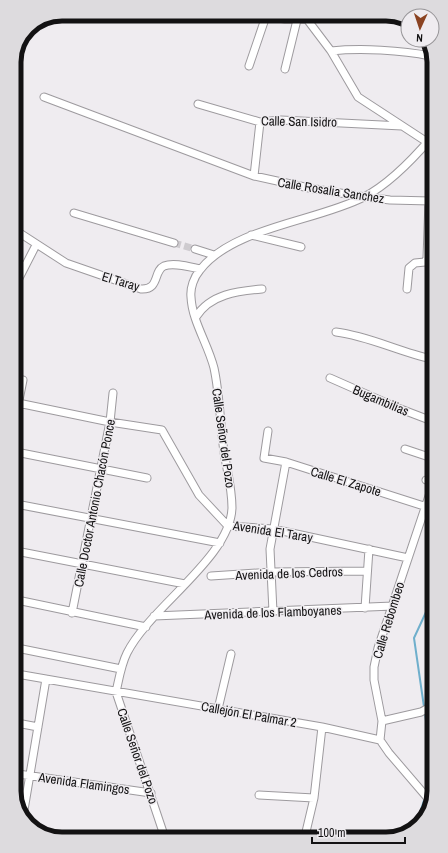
<svg xmlns="http://www.w3.org/2000/svg" width="448" height="853" font-family="'Archivo Narrow',sans-serif">
	<style>
		.lines { fill: none; stroke-linecap: round; stroke-linejoin: round }
		.stream { stroke: #6fafcc; stroke-width: 2 }
		.minor-tunnel { stroke: #cecbcf; stroke-width: 7; stroke-dasharray: 7 3.5; stroke-linecap: butt }
		.minor-casing { stroke: #9d9a9e; stroke-width: 9 }
		.minor { stroke: #fff; stroke-width: 7 }
		.labels { text-anchor: middle; stroke-width: 3; stroke-linejoin: round; paint-order: stroke }
		.street-label { font-size: 13px; fill: #131213; stroke: #efecf0 }
		.rim { fill: none; stroke: #131213; stroke-width: 5 }
	</style>
	<rect width="100%" height="100%" fill="#efecf0"/>
	<g class="lines">
		<!-- stream -->
		<path class="stream" d="M 426,793 L 433,769 L 414,638 L 433,597
			M 420,822 L 418,819 L 425,797"/>
		<!-- minor-tunnel -->
		<path class="minor-tunnel" d="M 174,243 L 195,249"/>
		<!-- minor casing -->
		<g class="minor-casing">
			<path id="minor" d="M 251,14 L 285,19 L 307,19
				M 303,14 L 331,51 L 358,97 L 430,144
				M 331,51 C 360,48 402,50 430,56
				M 249,66 L 266,16
				M 285,69 L 297,20
				M 44,97 L 254,176 L 309,188 L 365,197 L 390,200 L 431,201
				M 198,104 L 260,122 L 281,120 L 402,126
				M 254,176 L 260,122
				M 74,213 L 174,243
				M 15,230 L 66,263 L 141,289 C 160,290 153,271 164,266 C 174,262 190,267 200,269
				M 251,235 L 301,247
				M 195,249 L 214,255
				M 15,260 L 24,267
				M 15,286 L 36,245
				M 407,289 L 409,268 L 415,263 L 425,262 L 427,258 L 429,201
				M 196,317 C 210,294 238,291 262,289
				M 336,332 C 369,336 399,352 432,359
				M 330,378 L 398,408 L 432,421
				M 18,403 L 110,422 L 162,430 L 199,495 L 228,526 L 273,529 L 408,558
				M 16,415 L 23,380
				M 268,431 L 264,458 L 286,462 L 427,507
				M 405,449 L 432,458
				M 16,452 L 147,478
				M 426,480 L 432,482
				M 16,504 L 220,543
				M 16,551 L 185,584
				M 211,576 L 272,572 L 367,571
				M 17,600 L 146,627
				M 365,608 L 369,549
				M 273,612 L 270,549 L 286,462
				M 72,613 L 110,422 L 113,393
				M 154,616 L 393,606
				M 17,648 L 121,669
				M 17,674 L 322,727 L 380,740
				M 218,709 L 231,654
				M 382,721 L 421,712 L 434,705
				M 17,723 L 38,727
				M 18,774 L 151,793
				M 259,795 L 314,798
				M 431,802 L 389,753 L 380,740 L 382,721 L 374,680 L 374,667 L 378,648 L 432,487
				M 23,816 L 46,679
				M 305,836 L 314,798 L 322,727
				M 165,838 L 116,692 C 119,679 121,665 127,653 C 150,607 230,558 232,508 C 232,488 227,471 224,452 C 220,424 220,396 214,368 C 208,344 192,321 191,297 C 190,288 194,277 200,270 C 233,227 318,221 364,197 C 389,184 413,159 431,138"/>
		</g>
		<!-- minor -->
		<use href="#minor" class="minor"/>
	</g>
	<g class="labels">
		<!-- street labels -->
		<g class="street-label">
			<text transform="translate(299 121) rotate(1)" y="5">Calle San Isidro</text>
			<text transform="translate(331 190) rotate(9)" y="5">Calle Rosalia Sanchez</text>
			<text transform="translate(121 281) rotate(17)" y="5">El Taray</text>
			<text transform="translate(381 400) rotate(23)" y="5">Bugambilias</text>
			<text transform="translate(224 438) rotate(82)" y="5">Calle Señor del Pozo</text>
			<text transform="translate(346 481) rotate(17)" y="5">Calle El Zapote</text>
			<text transform="translate(94 503) rotate(-79)" y="5">Calle Doctor Antonio Chacón Ponce</text>
			<text transform="translate(273 531) rotate(9)" y="5">Avenida El Taray</text>
			<text transform="translate(289 573) rotate(-2)" y="5">Avenida de los Cedros</text>
			<text transform="translate(273 612) rotate(-2)" y="5">Avenida de los Flamboyanes</text>
			<text transform="translate(388 620) rotate(-73)" y="5">Calle Rebombeo</text>
			<text transform="translate(249 714) rotate(10)" y="5">Callejón El Palmar 2</text>
			<text transform="translate(138 756) rotate(71)" y="5">Calle Señor del Pozo</text>
			<text transform="translate(84 783) rotate(8)" y="5">Avenida Flamingos</text>
		</g>
	</g>
	<!-- crop -->
	<path d="M0 0H448V853H0ZM62 21H386A41 41 0 0 1 427 62V791A41 41 0 0 1 386 832H62A41 41 0 0 1 21 791V62A41 41 0 0 1 62 21Z" fill="#dddbde" fill-rule="evenodd"/>
	<path class="rim" d="M62 21H386A41 41 0 0 1 427 62V791A41 41 0 0 1 386 832H62A41 41 0 0 1 21 791V62A41 41 0 0 1 62 21Z"/>
	<!-- north arrow -->
	<g transform="translate(420 28) rotate(183)"><circle r="19" fill="#efecf0" stroke="#979598"/>
	<path d="M0-3L7 15L0 10L-7 15Z" fill="#8b4322"/>
	<text y="-6" font-size="11" font-weight="bold" text-anchor="middle" fill="#131213">N</text>
	</g>
	<!-- scale -->
	<path d="M312 837v6h93v-6" fill="none" stroke="#131213" stroke-width="2"/>
	<text x="318" y="837" font-size="12" fill="#131213" stroke="#efecf0" stroke-width="3" paint-order="stroke">100 m</text>
</svg>
